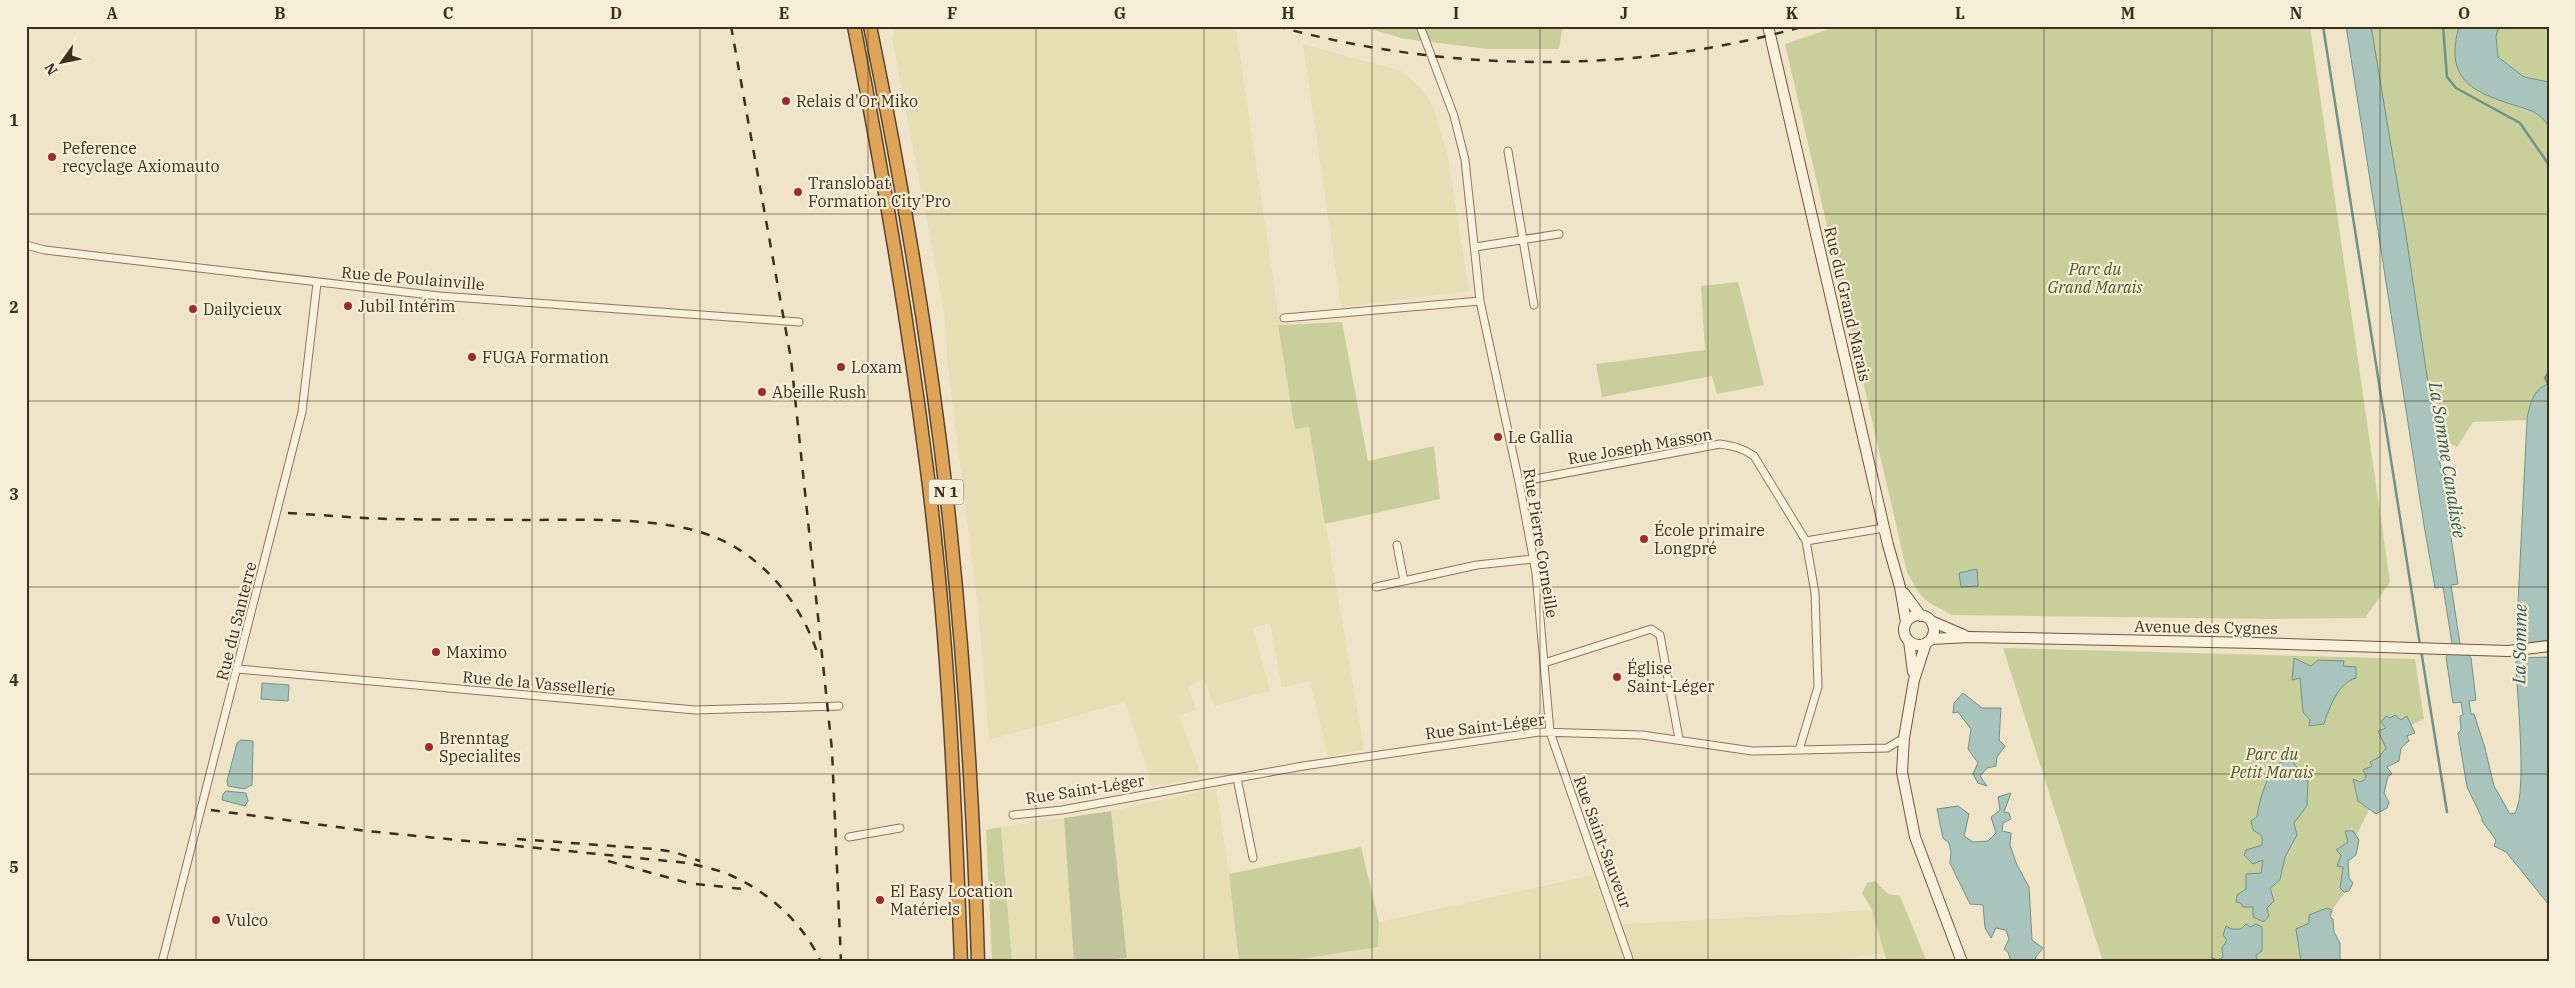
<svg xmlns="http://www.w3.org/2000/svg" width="2575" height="988" font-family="'IBM Plex Serif',serif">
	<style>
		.farmland { fill: #e6deb5 }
		.green { fill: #c9cf9b }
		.cemetery { fill: #bfc49a }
		.water { fill: #a9c4bc; stroke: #6f938a }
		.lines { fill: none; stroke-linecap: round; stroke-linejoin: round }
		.stream { stroke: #6f938a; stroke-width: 2.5 }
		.street-casing { stroke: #8d765c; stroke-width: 9 }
		.secondary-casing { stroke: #6f573f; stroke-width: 12 }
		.highway-casing { stroke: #5b4430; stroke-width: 15 }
		.street { stroke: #faf1dc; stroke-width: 7 }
		.secondary { stroke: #faf1dc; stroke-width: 10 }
		.highway { stroke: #e0a458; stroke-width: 12 }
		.rail { stroke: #3d2e20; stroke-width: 2.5; stroke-dasharray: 9 9; stroke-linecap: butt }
		.grid { fill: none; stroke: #3d2e20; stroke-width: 1; stroke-opacity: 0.55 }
		.poi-dot { fill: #9e2a2b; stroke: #f7eed8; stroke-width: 2 }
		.labels { text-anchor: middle; stroke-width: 4.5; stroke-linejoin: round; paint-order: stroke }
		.shield { fill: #f7eed8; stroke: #756857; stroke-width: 1 }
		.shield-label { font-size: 15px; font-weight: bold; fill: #3d2e20 }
		.poi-label { font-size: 16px; fill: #3d2e20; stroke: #f7eed8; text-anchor: start }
		.park-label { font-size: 16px; font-style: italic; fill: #4d5a26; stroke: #f7eed8 }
		.street-label { font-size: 16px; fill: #3d2e20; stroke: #f7eed8 }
		.water-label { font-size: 18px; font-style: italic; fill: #2f5d5a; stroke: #f7eed8 }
		.neatline { fill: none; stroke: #3d2e20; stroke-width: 2 }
		.grid-label { font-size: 16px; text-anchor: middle; font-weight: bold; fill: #3d2e20 }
	</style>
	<rect width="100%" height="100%" fill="#f0e4c8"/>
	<!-- farmland -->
	<path class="farmland" d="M 895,26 L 1236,28 L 1295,428 L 1309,427 L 1364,750 L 1328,756 L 1310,681 L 1282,688 L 1270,623 L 1253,628 L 1270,691 L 1214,706 L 1204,679 L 1188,686 L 1196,710 L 1179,715 L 1202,777 L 1170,784 L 1150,785 L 1148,771 L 1125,702 L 989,740 L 978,608 L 948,367 L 944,311 L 892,38 Z
		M 1303,44 L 1401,71 L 1421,88 L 1433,106 L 1447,152 L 1469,291 L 1341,307 Z
		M 1216,788 L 1229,874 L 1239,962 L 1128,962 L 1111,811 Z
		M 1064,818 L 1074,962 L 1012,962 L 1001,827 Z
		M 1593,875 L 1612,925 L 1872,910 L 1885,953 L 1823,962 L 1282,962 L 1378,947 L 1379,922 Z"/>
	<!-- green -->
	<path class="green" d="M 1360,26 L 1563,26 L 1559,49 L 1489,49 L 1405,39 Z
		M 1838,26 L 2310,26 L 2390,582 L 2365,618 L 2269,619 L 1952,615 C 1922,599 1923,602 1907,572 L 1785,44 Z
		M 2371,26 L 2467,26 L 2549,120 L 2549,399 L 2527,420 L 2473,422 L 2457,447 L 2433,434 Z
		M 2492,26 L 2549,26 L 2549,92 C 2516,77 2482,70 2492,26 Z
		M 1738,282 L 1764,385 L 1717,394 L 1712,376 L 1602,397 L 1596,364 L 1705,350 L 1701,286 Z
		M 1342,322 L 1368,461 L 1434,446 L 1440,499 L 1325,524 L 1309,427 L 1295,429 L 1278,325 Z
		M 2003,648 L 2415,659 L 2424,719 L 2399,731 L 2375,797 L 2349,851 L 2348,889 L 2315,932 L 2319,962 L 2103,962 Z
		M 1001,827 L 1012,962 L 992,962 L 986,830 Z
		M 1361,847 L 1379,922 L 1378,947 L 1282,962 L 1239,962 L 1229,874 Z
		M 1875,881 L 1888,894 L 1900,896 L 1927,962 L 1887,962 L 1872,910 L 1862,893 L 1867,883 Z"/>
	<!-- cemetery -->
	<path class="cemetery" d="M 1111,811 L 1127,958 L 1074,962 L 1064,818 Z"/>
	<!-- water -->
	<path class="water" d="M 2346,26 L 2371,26 L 2406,235 L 2458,584 L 2451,585 L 2460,644 L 2471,658 L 2476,700 L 2469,701 L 2471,714 L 2474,714 L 2485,748 L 2494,786 L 2510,814 L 2515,813 C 2528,792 2516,688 2516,658 L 2549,657 L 2549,905 L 2506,852 L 2494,846 L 2496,840 L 2482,821 L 2482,818 L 2467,787 L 2458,733 L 2461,730 L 2460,716 L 2463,715 L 2461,702 L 2453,703 L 2446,657 L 2452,643 L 2443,587 L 2435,588 L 2424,525 Z
		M 2459,26 L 2499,26 L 2496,36 L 2498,57 L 2524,77 L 2549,82 L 2549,127 C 2540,112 2530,110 2514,105 C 2469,91 2445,78 2459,26 Z
		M 2548,384 L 2548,640 L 2516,645 L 2527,420 C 2529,406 2533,389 2548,384 Z
		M 1977,569 L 1978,586 L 1961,587 L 1959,573 Z
		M 2294,658 L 2311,666 L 2318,660 L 2344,661 L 2343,666 L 2356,667 L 2356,678 C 2338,683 2329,708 2324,724 L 2309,726 L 2310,720 L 2303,712 L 2300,678 L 2292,680 Z
		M 262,683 L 289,685 L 288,701 L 261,699 Z
		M 1963,693 L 1982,708 L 2001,708 L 1999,740 L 2005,746 L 1997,757 L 1996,766 L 1987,768 L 1980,776 L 1987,786 L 1978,783 L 1973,774 L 1978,763 L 1968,749 L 1971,729 L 1958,712 L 1953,713 L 1954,703 Z
		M 2395,715 L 2401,720 L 2407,716 L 2415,733 L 2407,736 L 2409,741 L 2401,748 L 2399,761 L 2387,767 L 2392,774 L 2388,776 L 2384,793 L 2389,802 L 2387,808 L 2376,814 L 2358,801 L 2353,779 L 2360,782 L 2365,780 L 2366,775 L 2363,770 L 2372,766 L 2370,762 L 2379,757 L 2386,748 L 2378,731 L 2386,728 L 2381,722 L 2386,716 L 2390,718 Z
		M 241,740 L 253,741 L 253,746 L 252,785 L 244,789 L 228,786 L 227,781 L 237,743 Z
		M 2292,760 L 2298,769 L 2312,770 L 2305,780 L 2308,781 L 2307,806 L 2294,823 L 2297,835 L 2285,857 L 2280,880 L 2270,888 L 2274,901 L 2267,908 L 2269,916 L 2264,922 L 2253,917 L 2253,907 L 2243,907 L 2241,903 L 2236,902 L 2237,895 L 2246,889 L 2246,874 L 2261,873 L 2263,860 L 2253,864 L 2244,855 L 2246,850 L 2262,845 L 2262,836 L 2253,830 L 2251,821 L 2257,817 C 2258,805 2268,768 2280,763 C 2283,761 2288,761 2292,760 Z
		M 226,791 L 246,793 L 248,801 L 245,806 L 222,800 L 223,794 Z
		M 2011,793 L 2004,812 L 2009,813 L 2011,819 L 2003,823 L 2002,831 L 2011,833 L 2010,845 L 2017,865 L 2029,887 L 2032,940 L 2043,948 L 2035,958 L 2039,962 L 2011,962 L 2008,952 L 2004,949 L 2009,939 L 2006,930 L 1996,928 L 1991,938 L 1985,928 L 1983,905 L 1970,904 L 1950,863 L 1951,852 L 1949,843 L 1943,838 L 1937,809 L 1958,806 L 1969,814 L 1964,836 L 1973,842 L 1988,841 L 1996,833 L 1991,817 L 2000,810 L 1998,797 Z
		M 2345,831 L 2353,831 L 2359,840 L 2356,855 L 2348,861 L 2349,878 L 2353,883 L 2349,891 L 2344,892 L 2340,888 L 2343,867 L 2337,866 L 2341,855 L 2336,850 L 2348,842 Z
		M 2327,908 L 2332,910 L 2330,917 L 2333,919 L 2334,932 L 2340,943 L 2340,962 L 2301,962 L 2296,929 L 2309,923 L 2309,915 Z
		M 2246,924 L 2250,927 L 2256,924 L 2262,927 L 2262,951 L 2256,955 L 2257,962 L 2213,962 L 2212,958 L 2218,960 L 2223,957 L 2222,948 L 2227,940 L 2223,935 L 2226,926 L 2231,929 L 2241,929 Z"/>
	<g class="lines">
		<!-- stream -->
		<path class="stream" d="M 2323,26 L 2420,645
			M 2443,26 L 2447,77 L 2456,88 L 2520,123 L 2549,165
			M 2549,372 L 2545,378 L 2549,386
			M 2421,650 L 2447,812"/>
		<!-- street casing -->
		<g class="street-casing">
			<path id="street" d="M 1420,26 L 1454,116 L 1465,160 L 1480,301 L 1519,482 L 1536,573 L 1550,732 L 1630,962
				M 1508,151 L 1534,305
				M 26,245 L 45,250 L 439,296 L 799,322
				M 1475,247 L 1559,234
				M 1284,318 L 1480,301
				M 1519,482 L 1720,444 C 1733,446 1743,448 1754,456 L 1806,541
				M 1397,545 L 1404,581
				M 1376,587 L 1477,565 L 1533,559
				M 1544,663 L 1651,629 L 1660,635 L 1679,739
				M 238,669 L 695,710 L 839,706
				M 1799,750 L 1818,687 L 1815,593 L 1806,541 L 1884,528
				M 1237,778 L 1253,858
				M 1013,815 L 1062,810 L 1303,766 L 1539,732 L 1642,735 L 1752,751 L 1887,748 L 1904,738
				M 849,837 L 900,828
				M 162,962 L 302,412 L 317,283"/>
		</g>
		<!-- secondary casing -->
		<g class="secondary-casing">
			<path id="secondary" d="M 1768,26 L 1888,545 L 1900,587 L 1906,622
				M 1904,593 L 1921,616
				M1904 630a15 15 0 1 1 30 0a15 15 0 1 1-30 0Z
				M 1931,621 L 1964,635
				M 1931,639 L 1969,637 L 2256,643 L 2508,651 L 2549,646
				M 1909,641 L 1913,672
				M 1926,643 L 1914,680 L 1904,738 L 1902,772 L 1915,837 L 1962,962"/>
		</g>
		<!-- highway casing -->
		<g class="highway-casing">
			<path id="highway" d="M 854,26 C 883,173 908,321 927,470 C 948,633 955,798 961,962
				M 870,26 C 904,192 932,359 950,527 C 965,671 974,817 978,962"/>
		</g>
		<!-- street -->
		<use href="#street" class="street"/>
		<!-- secondary -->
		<use href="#secondary" class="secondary"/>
		<!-- highway -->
		<use href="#highway" class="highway"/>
		<!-- rail -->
		<path class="rail" d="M 731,26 L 791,359 L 832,750 L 841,962
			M 1276,26 C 1448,73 1633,75 1805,26
			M 288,513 C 322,515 356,518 390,519 C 435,520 481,519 526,520 C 582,520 666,516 717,538 C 766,559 802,605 818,655
			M 211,810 L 367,831 L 688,863 C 702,867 717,869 730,875 C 769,892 803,923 821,962
			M 517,839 L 654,849 L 674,852 L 700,861
			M 608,861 L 688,883
			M 696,884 L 725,887
			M 732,888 L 745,889"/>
	</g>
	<!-- grid -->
	<path class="grid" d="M 196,26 L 196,962M 364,26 L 364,962M 532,26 L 532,962M 700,26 L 700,962M 868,26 L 868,962M 1036,26 L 1036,962M 1204,26 L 1204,962M 1372,26 L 1372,962M 1540,26 L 1540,962M 1708,26 L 1708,962M 1876,26 L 1876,962M 2044,26 L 2044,962M 2212,26 L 2212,962M 2380,26 L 2380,962M 26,214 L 2549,214M 26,401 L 2549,401M 26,587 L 2549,587M 26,774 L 2549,774"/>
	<!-- markers -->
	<g class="poi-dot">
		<circle cx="786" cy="101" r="5"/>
		<circle cx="52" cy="157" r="5"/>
		<circle cx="798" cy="192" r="5"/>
		<circle cx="348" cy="306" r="5"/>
		<circle cx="193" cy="309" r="5"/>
		<circle cx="472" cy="357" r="5"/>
		<circle cx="841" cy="367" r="5"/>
		<circle cx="762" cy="392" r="5"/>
		<circle cx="1498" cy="437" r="5"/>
		<circle cx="1644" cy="539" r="5"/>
		<circle cx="436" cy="652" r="5"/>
		<circle cx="1617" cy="677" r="5"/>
		<circle cx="429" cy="747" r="5"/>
		<circle cx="880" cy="900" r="5"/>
		<circle cx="216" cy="920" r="5"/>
	</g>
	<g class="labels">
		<!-- shield labels -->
		<rect class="shield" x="928.5" y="479.5" width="35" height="25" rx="4"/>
		<g class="shield-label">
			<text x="946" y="497">N 1</text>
		</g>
		<!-- poi labels -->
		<g class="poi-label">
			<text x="796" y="107">Relais d'Or Miko</text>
			<text x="62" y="154">Peference<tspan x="62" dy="18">recyclage Axiomauto</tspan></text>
			<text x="808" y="189">Translobat<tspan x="808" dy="18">Formation City'Pro</tspan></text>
			<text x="358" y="312">Jubil Intérim</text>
			<text x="203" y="315">Dailycieux</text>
			<text x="482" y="363">FUGA Formation</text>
			<text x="851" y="373">Loxam</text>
			<text x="772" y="398">Abeille Rush</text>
			<text x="1508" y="443">Le Gallia</text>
			<text x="1654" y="536">École primaire<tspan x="1654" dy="18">Longpré</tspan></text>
			<text x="446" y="658">Maximo</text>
			<text x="1627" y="674">Église<tspan x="1627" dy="18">Saint-Léger</tspan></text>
			<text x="439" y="744">Brenntag<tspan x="439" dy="18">Specialites</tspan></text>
			<text x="890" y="897">El Easy Location<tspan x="890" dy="18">Matériels</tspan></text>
			<text x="226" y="926">Vulco</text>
		</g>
		<!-- park labels -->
		<g class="park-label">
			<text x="2095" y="275">Parc du<tspan x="2095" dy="18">Grand Marais</tspan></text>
			<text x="2272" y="760">Parc du<tspan x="2272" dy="18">Petit Marais</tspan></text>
		</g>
		<!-- street labels -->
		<g class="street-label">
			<text transform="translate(413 278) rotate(5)" y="6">Rue de Poulainville</text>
			<text transform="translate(1848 304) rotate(77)" y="6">Rue du Grand Marais</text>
			<text transform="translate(1640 446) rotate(-10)" y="6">Rue Joseph Masson</text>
			<text transform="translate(1541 543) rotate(81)" y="6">Rue Pierre Corneille</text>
			<text transform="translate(236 621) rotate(-76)" y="6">Rue du Santerre</text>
			<text transform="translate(2206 627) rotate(1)" y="6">Avenue des Cygnes</text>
			<text transform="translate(539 683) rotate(5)" y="6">Rue de la Vassellerie</text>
			<text transform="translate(1485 726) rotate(-7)" y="6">Rue Saint-Léger</text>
			<text transform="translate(1085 789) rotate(-9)" y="6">Rue Saint-Léger</text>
			<text transform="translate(1603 842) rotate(70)" y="6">Rue Saint-Sauveur</text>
		</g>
		<!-- water labels -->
		<g class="water-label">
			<text transform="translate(2447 460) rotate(81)" y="6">La Somme Canalisée</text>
			<text transform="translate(2520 644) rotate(-89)" y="6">La Somme</text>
		</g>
	</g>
	<!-- border -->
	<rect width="2575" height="988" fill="none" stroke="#f7eed8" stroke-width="55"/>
	<!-- north arrow -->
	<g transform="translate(62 62) rotate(237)" stroke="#f7eed8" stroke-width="4" paint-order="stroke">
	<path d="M0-4L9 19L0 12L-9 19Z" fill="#3d2e20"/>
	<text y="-8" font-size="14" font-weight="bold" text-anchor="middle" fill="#3d2e20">N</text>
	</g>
	<rect x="28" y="28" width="2520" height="932" class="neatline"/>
	<g class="grid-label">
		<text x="112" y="19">A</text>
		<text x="280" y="19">B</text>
		<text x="448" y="19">C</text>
		<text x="616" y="19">D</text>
		<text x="784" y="19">E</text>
		<text x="952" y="19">F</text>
		<text x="1120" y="19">G</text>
		<text x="1288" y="19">H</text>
		<text x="1456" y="19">I</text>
		<text x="1624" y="19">J</text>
		<text x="1792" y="19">K</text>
		<text x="1960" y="19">L</text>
		<text x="2128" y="19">M</text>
		<text x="2296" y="19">N</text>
		<text x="2464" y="19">O</text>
		<text x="14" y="126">1</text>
		<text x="14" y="313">2</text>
		<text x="14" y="500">3</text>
		<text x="14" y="686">4</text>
		<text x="14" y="873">5</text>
	</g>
</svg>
